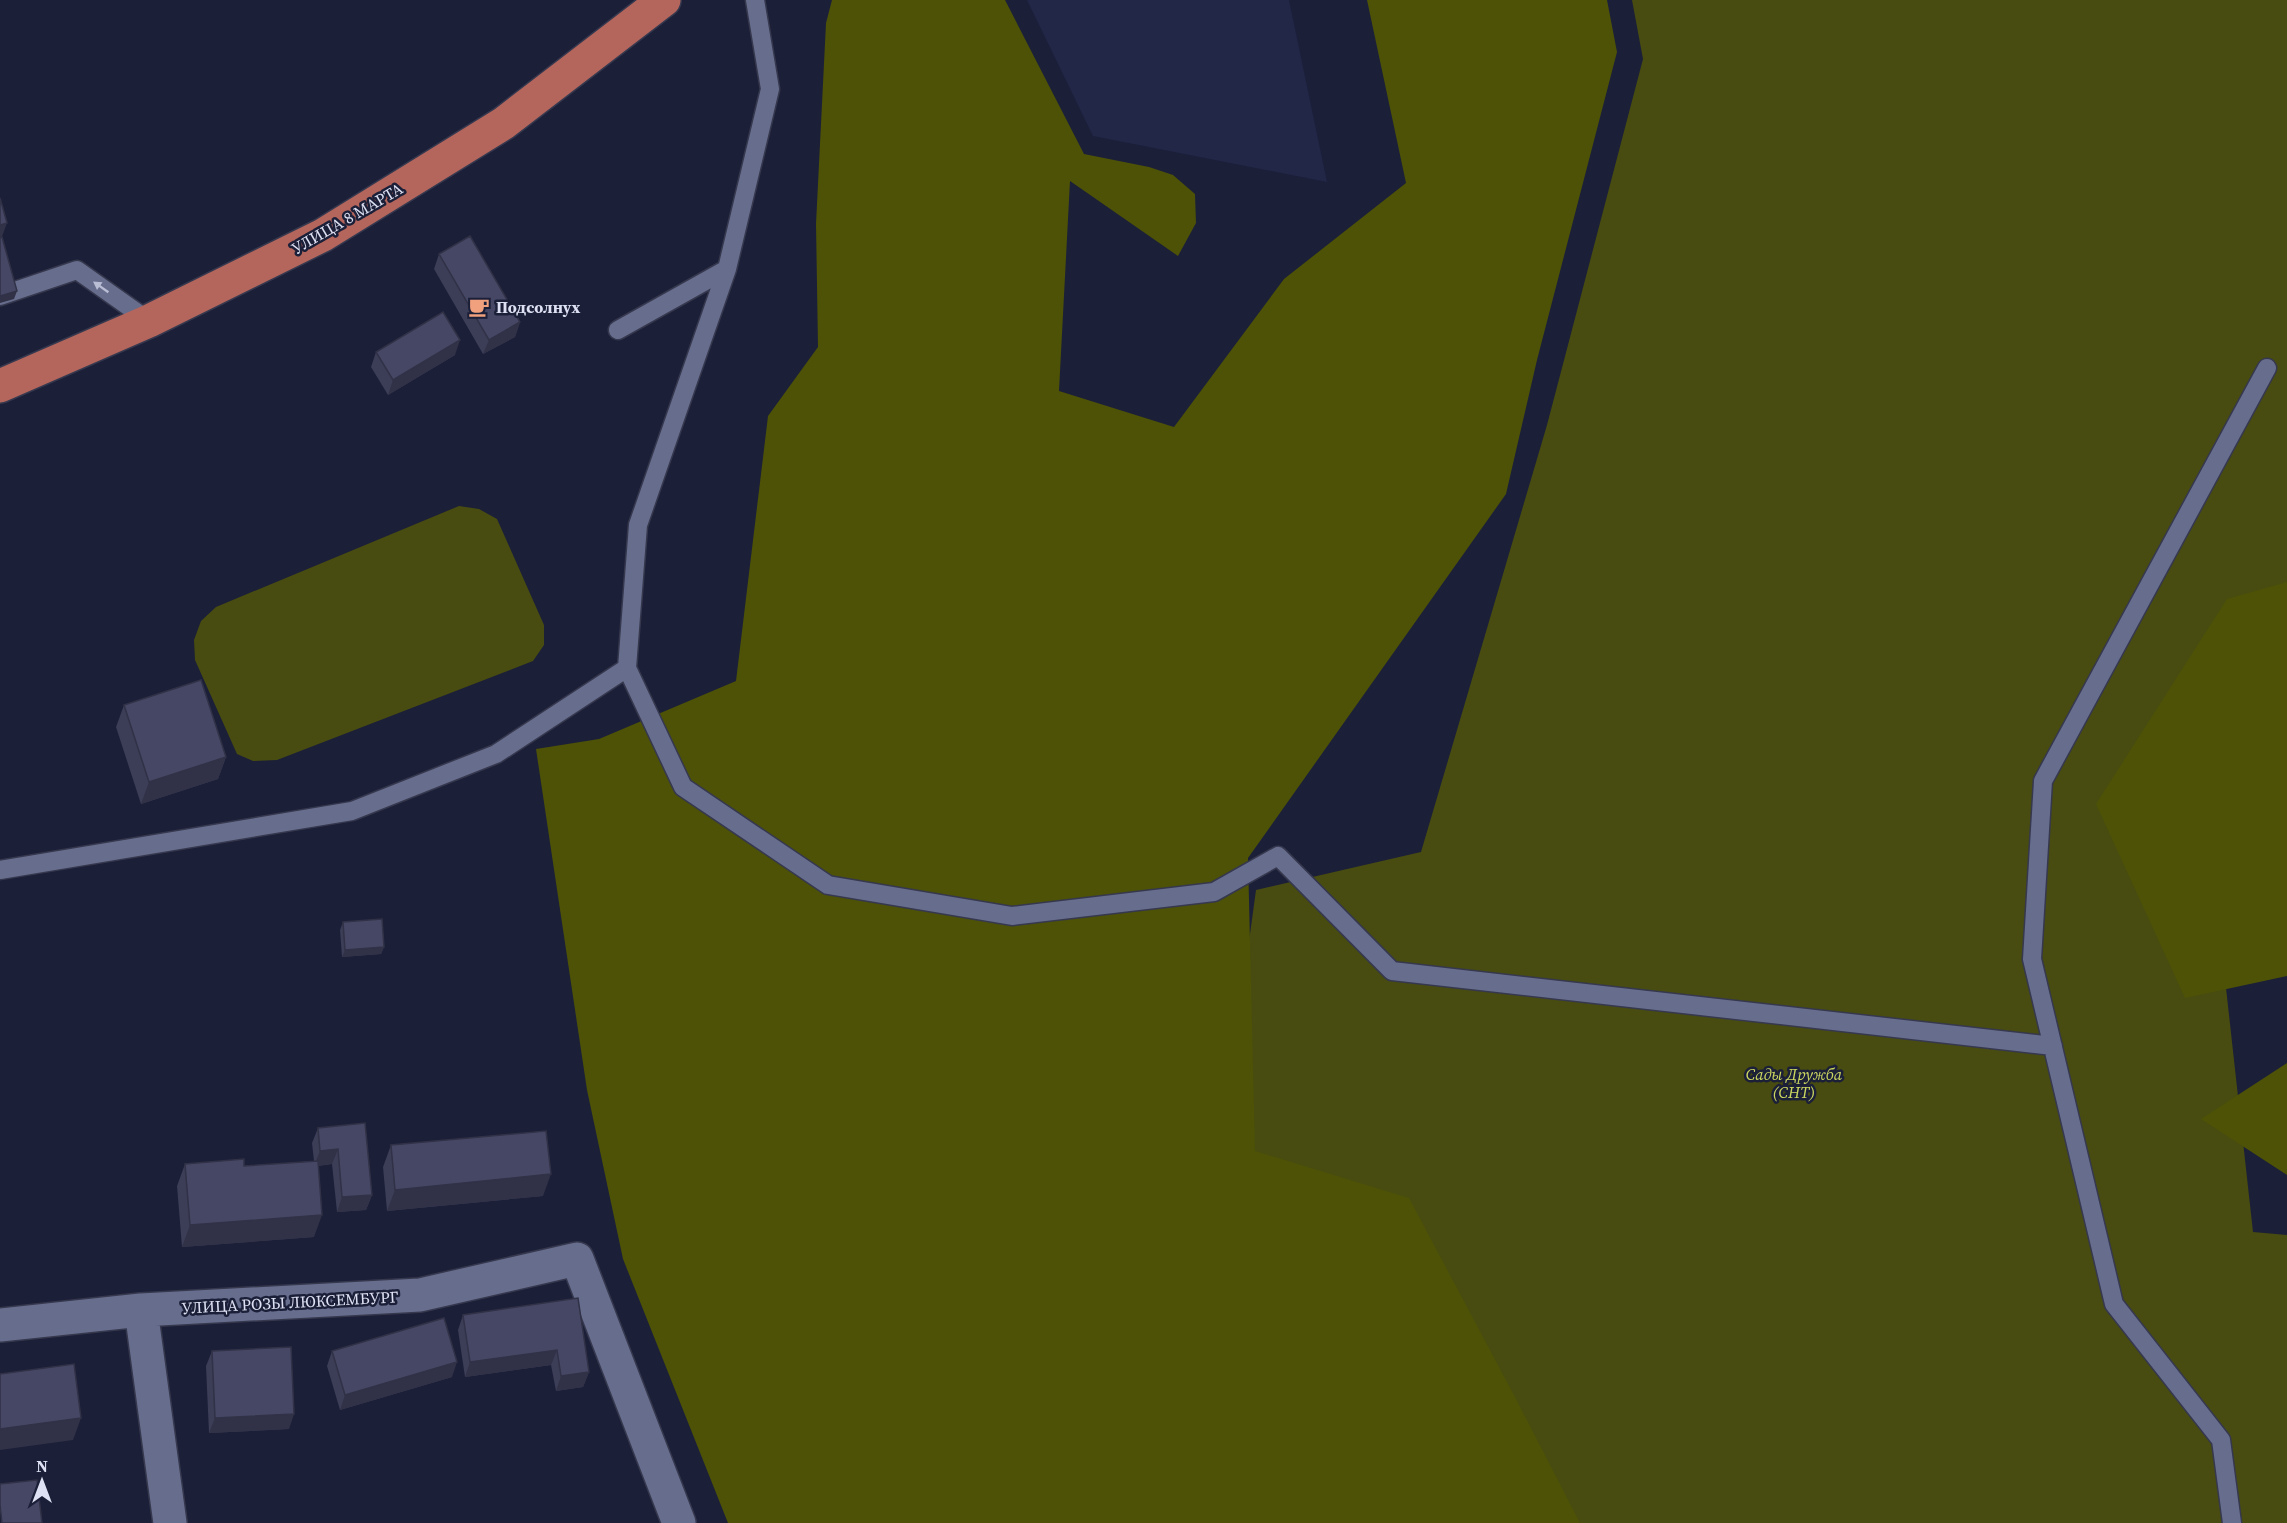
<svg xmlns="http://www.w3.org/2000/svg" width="2287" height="1523" font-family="'Source Serif 4',serif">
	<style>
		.built { fill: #222647 }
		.green { fill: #484c10 }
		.forest { fill: #4d5207 }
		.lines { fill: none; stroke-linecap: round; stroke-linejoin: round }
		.service-casing { stroke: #36384e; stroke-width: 21 }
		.minor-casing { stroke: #36384e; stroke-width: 36 }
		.primary-casing { stroke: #36384e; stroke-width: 36 }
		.service { stroke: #676d8d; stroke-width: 18 }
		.minor { stroke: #676d8d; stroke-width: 33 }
		.primary { stroke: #b4665c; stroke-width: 33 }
		.wall { fill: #3c3d57 }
		.shaded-wall { fill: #313247 }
		.building { fill: #464765; stroke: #313247; stroke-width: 1.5 }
		.oneway { fill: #babed4 }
		.labels { text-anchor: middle; stroke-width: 5; stroke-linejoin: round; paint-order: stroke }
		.street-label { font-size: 16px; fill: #dee1f3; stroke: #1b1f38 }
		.poi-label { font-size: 16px; font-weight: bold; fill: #dee1f3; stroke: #1b1f38; text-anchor: start }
		.park-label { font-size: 16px; font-style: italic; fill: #ccd760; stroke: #1b1f38 }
	</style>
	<rect width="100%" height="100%" fill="#1b1f38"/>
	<!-- built -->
	<path class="built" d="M 1027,0 L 1289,0 L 1327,182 L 1093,136 Z"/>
	<!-- green -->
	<path class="green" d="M 1632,0 L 2287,0 L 2287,645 L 2190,662 L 2253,1232 L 2287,1235 L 2287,1523 L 1497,1523 L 1211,1220 L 1256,890 L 1421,852 L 1547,425 L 1643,59 Z
		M 459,506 L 479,509 L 497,519 L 544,625 L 544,645 L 533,661 L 277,760 L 253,761 L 237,754 L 195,660 L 194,640 L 201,621 L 216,607 Z"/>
	<!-- forest -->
	<path class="forest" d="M 832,0 L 1005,0 L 1084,154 L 1149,167 L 1173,175 L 1195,194 L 1196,223 L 1178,256 L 1070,181 L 1059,391 L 1174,427 L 1284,279 L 1406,183 L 1367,0 L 1607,0 L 1617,52 L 1537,360 L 1506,494 L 1248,858 L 1255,1151 L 1409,1198 L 1516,1399 L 1580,1523 L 728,1523 L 623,1259 L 587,1090 L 536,749 L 599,739 L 736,681 L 768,416 L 818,347 L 816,224 L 826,23 Z
		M 2287,582 L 2287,976 L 2185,998 L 2096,804 L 2227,599 Z
		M 2287,1063 L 2287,1175 L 2201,1119 Z"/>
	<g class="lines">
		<!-- service casing -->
		<g class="service-casing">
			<path id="service" d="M 727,269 L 638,525 L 627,668 L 683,787 L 828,885 L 1012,916 L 1214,892 L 1278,856 L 1392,971 L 2053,1046
				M 0,296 L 77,270 L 149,321
				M 618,330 L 727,269 L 770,89 L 755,0
				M 0,870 L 352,811 L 496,754 L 627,668
				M 2232,1523 L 2221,1440 L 2114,1304 L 2032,959 L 2043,781 L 2267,368"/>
		</g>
		<!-- minor casing -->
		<g class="minor-casing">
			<path id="minor" d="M 141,1310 L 170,1523
				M 0,1325 L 141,1310 L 420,1295 L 577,1259 L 679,1523"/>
		</g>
		<!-- primary casing -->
		<g class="primary-casing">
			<path id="primary" d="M 0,386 L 149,321 L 323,235 L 504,123 L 664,0"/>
		</g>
		<!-- service -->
		<use href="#service" class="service"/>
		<!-- minor -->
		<use href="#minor" class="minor"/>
		<!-- primary -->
		<use href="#primary" class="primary"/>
	</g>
	<!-- wall -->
	<path class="wall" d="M 439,254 L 520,322 L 515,337 L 483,354 L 434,269 Z
		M 376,352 L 455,355 L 388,395 L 371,367 Z
		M 124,705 L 226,757 L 218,779 L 141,804 L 116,727 Z
		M 343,922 L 384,947 L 381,954 L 342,957 L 340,930 Z
		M 365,1123 L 372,1195 L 366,1210 L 337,1212 L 332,1164 L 318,1166 L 314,1237 L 182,1247 L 177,1186 L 185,1164 L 244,1166 L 314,1161 L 312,1143 L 318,1128 Z
		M 391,1145 L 543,1196 L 387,1211 L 383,1167 Z
		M 578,1298 L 589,1372 L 583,1387 L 556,1391 L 551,1365 L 465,1377 L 458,1330 L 463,1315 Z
		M 212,1351 L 289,1429 L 209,1433 L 206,1366 Z
		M 332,1351 L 452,1377 L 340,1410 L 327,1366 Z"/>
	<!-- shaded-wall -->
	<path class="shaded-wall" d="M 7,223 L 0,242 L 0,225 Z
		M 17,291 L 14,299 L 0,303 L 0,296 Z
		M 520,322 L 515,337 L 483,354 L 489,340 Z
		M 460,340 L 455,355 L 388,395 L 393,380 Z
		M 226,757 L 218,779 L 141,804 L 149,782 Z
		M 384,947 L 381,954 L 342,957 L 345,950 Z
		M 338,1149 L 332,1164 L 314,1166 L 320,1151 Z
		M 551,1174 L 543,1196 L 387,1211 L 395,1190 Z
		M 372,1195 L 366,1210 L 337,1212 L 342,1197 Z
		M 322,1215 L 314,1237 L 182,1247 L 190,1225 Z
		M 557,1350 L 551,1365 L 465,1377 L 470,1362 Z
		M 457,1362 L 452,1377 L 340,1410 L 345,1395 Z
		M 589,1372 L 583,1387 L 556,1391 L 561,1376 Z
		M 294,1414 L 289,1429 L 209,1433 L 215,1418 Z
		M 81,1418 L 73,1440 L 0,1450 L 0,1429 Z"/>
	<!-- building -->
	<path class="building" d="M 0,198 L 7,223 L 0,225 Z
		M 470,236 L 520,322 L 489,340 L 439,254 Z
		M 2,237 L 17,291 L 0,296 L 0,238 Z
		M 443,312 L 460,340 L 393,380 L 376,352 Z
		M 201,680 L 226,757 L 149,782 L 124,705 Z
		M 382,919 L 384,947 L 345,950 L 343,922 Z
		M 365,1123 L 372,1195 L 342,1197 L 338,1149 L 320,1151 L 318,1128 Z
		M 546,1131 L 551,1174 L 395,1190 L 391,1145 Z
		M 244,1159 L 244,1166 L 318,1161 L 322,1215 L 190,1225 L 185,1164 Z
		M 578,1298 L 589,1372 L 561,1376 L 557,1350 L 470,1362 L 463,1315 Z
		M 444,1318 L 457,1362 L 345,1395 L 332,1351 Z
		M 291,1347 L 294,1414 L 215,1418 L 212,1351 Z
		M 74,1364 L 81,1418 L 0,1429 L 0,1374 Z
		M 37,1480 L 42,1523 L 2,1523 L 0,1505 L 0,1484 Z"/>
	<!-- one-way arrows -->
	<defs><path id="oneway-solid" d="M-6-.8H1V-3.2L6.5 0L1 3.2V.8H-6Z" transform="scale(1.5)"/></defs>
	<use class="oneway" href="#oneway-solid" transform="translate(101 287) rotate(-145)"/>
	<!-- icons -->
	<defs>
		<g id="cafe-bare" transform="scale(1.62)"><path d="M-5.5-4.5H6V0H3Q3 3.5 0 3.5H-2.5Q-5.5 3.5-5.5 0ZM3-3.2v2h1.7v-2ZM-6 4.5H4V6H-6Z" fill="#f1a17d" stroke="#1b1f38" stroke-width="2.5" paint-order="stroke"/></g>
	</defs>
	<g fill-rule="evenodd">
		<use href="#cafe-bare" x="479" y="307"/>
	</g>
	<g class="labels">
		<!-- street labels -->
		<g class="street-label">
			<text transform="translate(347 218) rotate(-30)" y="6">УЛИЦА 8 МАРТА</text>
			<text transform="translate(290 1302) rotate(-3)" y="6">УЛИЦА РОЗЫ ЛЮКСЕМБУРГ</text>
		</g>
		<!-- poi labels -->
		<g class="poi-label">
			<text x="496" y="313">Подсолнух</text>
		</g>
		<!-- park labels -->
		<g class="park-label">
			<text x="1794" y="1080">Сады Дружба<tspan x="1794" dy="18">(СНТ)</tspan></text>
		</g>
	</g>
	<!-- north arrow -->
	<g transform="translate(42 1481)" stroke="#1b1f38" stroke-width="4.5" paint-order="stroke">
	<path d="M0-4.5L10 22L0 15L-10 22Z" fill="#dee1f3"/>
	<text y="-9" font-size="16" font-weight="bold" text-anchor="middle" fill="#dee1f3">N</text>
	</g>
</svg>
